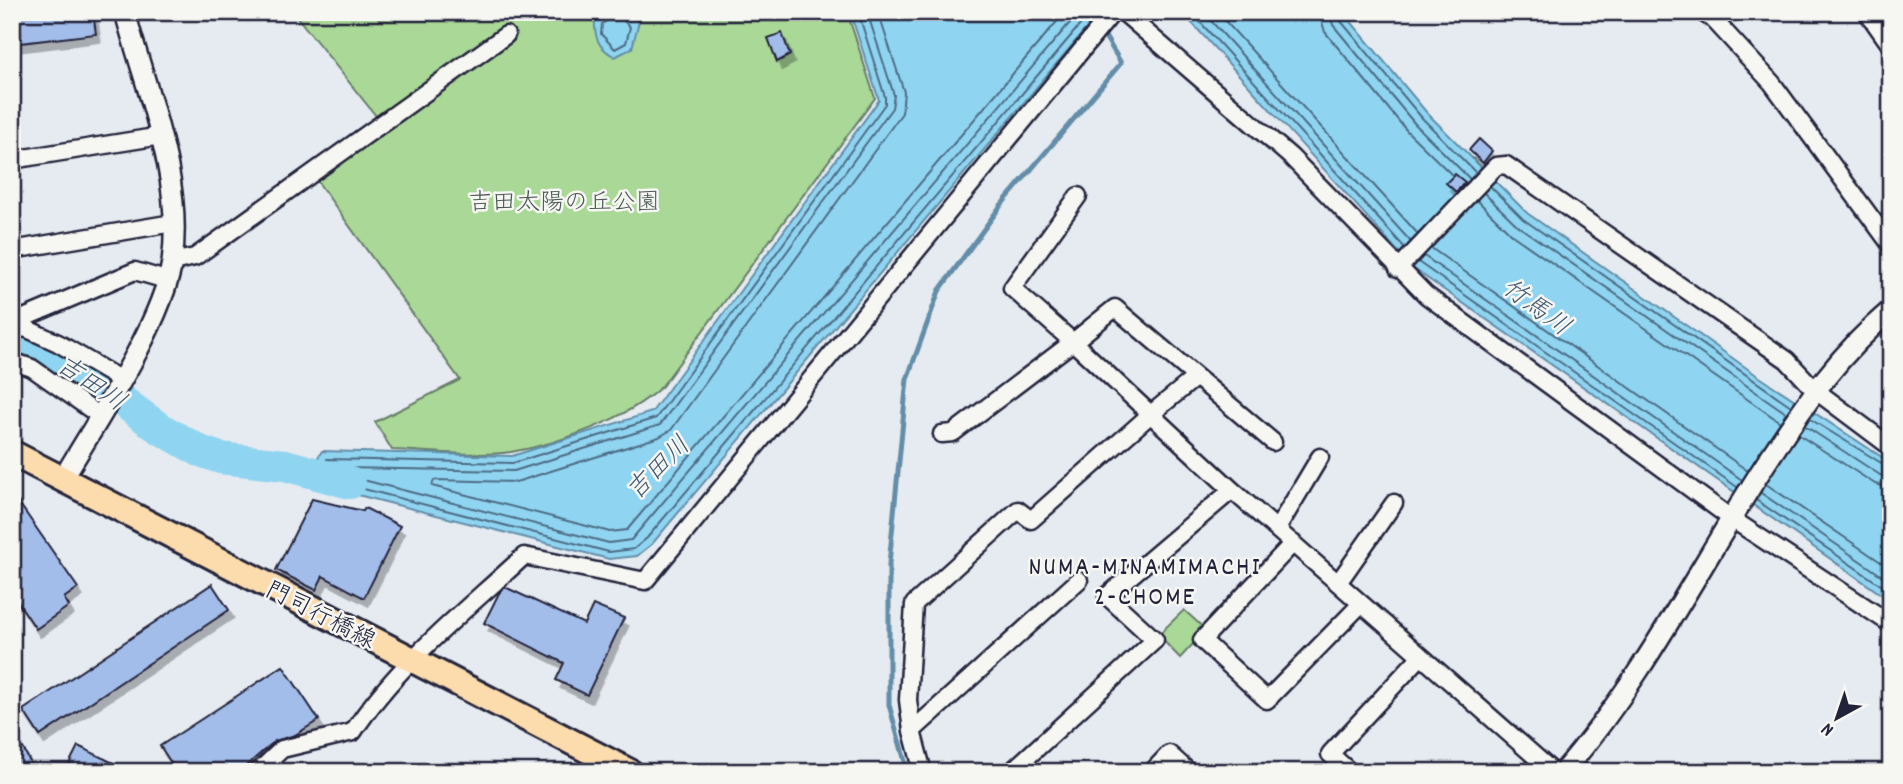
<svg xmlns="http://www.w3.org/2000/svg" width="1903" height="784" font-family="Dekko,'Klee One',sans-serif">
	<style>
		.green { fill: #aad897; stroke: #667d69; stroke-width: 2 }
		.water { fill: #8fd5f1; stroke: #638da8; stroke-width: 2 }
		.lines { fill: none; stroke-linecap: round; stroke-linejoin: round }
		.shore { stroke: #4e6a84; stroke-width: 2 }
		.stream { stroke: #638da8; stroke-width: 5 }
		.river { stroke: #8fd5f1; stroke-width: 32 }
		.building { fill: #a3bdea; stroke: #22223b; stroke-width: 2; filter: url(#shadow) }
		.minor-casing { stroke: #22223b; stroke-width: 21 }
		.tertiary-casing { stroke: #22223b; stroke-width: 24 }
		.primary-casing { stroke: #22223b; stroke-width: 30 }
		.minor { stroke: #f6f6f2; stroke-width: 16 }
		.tertiary { stroke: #f6f6f2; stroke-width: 19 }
		.primary { stroke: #fcdcac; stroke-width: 24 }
		.labels { text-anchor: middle; stroke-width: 5; stroke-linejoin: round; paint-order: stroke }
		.park-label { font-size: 24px; fill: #4b5957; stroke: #f6f6f2 }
		.street-label { font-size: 24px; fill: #22223b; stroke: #f6f6f2 }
		.water-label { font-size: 26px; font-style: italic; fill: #435872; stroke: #f6f6f2 }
		.neighbourhood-label { font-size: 26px; letter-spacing: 2px; fill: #22223b; stroke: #f6f6f2 }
	</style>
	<defs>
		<filter id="shadow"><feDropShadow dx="4.5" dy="8" stdDeviation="0" flood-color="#0004"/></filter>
	</defs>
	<rect width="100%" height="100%" fill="#e5ebf0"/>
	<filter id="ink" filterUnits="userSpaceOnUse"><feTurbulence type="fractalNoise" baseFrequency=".0143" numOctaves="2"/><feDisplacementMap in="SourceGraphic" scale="14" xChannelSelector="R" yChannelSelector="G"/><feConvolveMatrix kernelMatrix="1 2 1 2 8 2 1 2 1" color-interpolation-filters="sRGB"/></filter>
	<g filter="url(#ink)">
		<!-- green -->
		<path class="green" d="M 303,12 L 847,12 L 875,98 L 662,386 C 628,419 558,444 511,452 C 480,457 425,451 392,450 L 375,422 L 460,380 L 310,171 L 380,121 L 297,17 Z
			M 1184,610 L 1206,630 L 1180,658 L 1158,635 Z"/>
		<!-- water -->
		<path class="water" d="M 622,12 L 639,21 L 632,48 L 615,57 C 597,47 594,37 595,17 Z
			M 850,12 L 1100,12 L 652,544 L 637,556 L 609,559 L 303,481 L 322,451 L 512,456 L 652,412 L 879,100 Z
			M 1182,12 L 1343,12 L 1427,113 L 1527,213 L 1755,374 L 1891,463 L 1891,601 L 1414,269 Z"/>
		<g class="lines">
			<!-- shore -->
			<path class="shore" d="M 611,12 L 610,19 L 602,24 L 601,34 L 615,49 L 626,43 L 630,27 L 621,18 L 620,12
				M 858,12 L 885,97 L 885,104 L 656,418 L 513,463 L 327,459 L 317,477 L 609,552 L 634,549 L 647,538 L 1091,12
				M 867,12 L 894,95 L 892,108 L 660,425 L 514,471 L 342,468 L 340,474 L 609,543 L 631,540 L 1079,12
				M 878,12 L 904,92 L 902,113 L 671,430 L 659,437 L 516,482 L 434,480 L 432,486 L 610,532 L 627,530 L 1065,12
				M 1191,12 L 1405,248
				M 1203,12 L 1411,242
				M 1217,12 L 1418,234
				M 1319,12 L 1325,32 L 1407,131 L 1452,175
				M 1329,12 L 1333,25 L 1415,124 L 1470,179
				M 1338,12 L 1340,20 L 1422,118 L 1476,173
				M 1490,186 L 1523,219 L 1791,406
				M 1484,193 L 1518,226 L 1786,413
				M 1477,200 L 1512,235 L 1780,422
				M 1431,248 L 1748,471
				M 1424,256 L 1742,480
				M 1418,262 L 1737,487
				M 1810,419 L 1891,469
				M 1805,426 L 1880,475 L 1891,477
				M 1799,435 L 1875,484 L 1891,488
				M 1766,484 L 1891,569
				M 1761,493 L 1891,582
				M 1756,500 L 1891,592"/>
			<!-- stream -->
			<path class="stream" d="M 908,772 L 889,705 L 889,564 L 907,379 L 939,291 L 1002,204 L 1121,63 L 1103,33"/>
			<!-- river -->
			<path class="river" d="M 12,346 L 38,348 L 70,363 L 159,428 L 200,451 L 220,458 L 285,465 L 350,483"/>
		</g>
		<!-- building -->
		<path class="building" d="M 12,12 L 93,12 L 96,34 L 12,44 Z
			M 782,33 L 790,55 L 777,62 L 768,38 Z
			M 1479,139 L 1492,151 L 1483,163 L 1469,150 Z
			M 1455,174 L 1465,182 L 1456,192 L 1446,183 Z
			M 12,493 L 78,588 L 64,598 L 69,606 L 36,629 L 12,593 Z
			M 312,499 L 363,511 L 365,508 L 400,526 L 364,598 L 323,576 L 316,590 L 276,570 Z
			M 212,584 L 229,610 L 40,736 L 23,710 Z
			M 505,587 L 584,624 L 593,605 L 624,618 L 587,695 L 556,680 L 564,663 L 484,623 L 499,593 Z
			M 283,666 L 319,720 L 295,735 L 275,741 L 239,772 L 177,772 L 160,746 Z
			M 78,746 L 132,772 L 65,772 Z
			M 23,748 L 35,772 L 12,772 L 12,753 Z"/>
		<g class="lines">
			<!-- minor casing -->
			<g class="minor-casing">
				<path id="minor" d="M 1123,12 L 1291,157 L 1426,295 L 1732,519 L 1891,624
					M 1702,12 L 1714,20 L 1772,83 L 1891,245
					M 1867,12 L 1891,46
					M 12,160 L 161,136
					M 12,250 L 173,223
					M 172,262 L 195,257 L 506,35
					M 1398,269 L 1496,166 L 1506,165 L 1787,360 L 1815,390 L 1891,447
					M 25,328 L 58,343 L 121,380
					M 12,330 L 25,328 L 26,317 L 135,271 L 166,280
					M 12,361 L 32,368 L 100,416
					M 942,434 L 953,433 L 1073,342 L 1012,288 L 1078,196
					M 1273,442 L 1115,308 L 1073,342 L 1232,490 L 1553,772
					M 1277,529 L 1320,457
					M 1293,543 L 1202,640 L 1267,700 L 1361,604
					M 1338,583 L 1394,503
					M 912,731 L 1079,580
					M 258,772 L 282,749 L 353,732 C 397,664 465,611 524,556 L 645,581 L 1113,12
					M 923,772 L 912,731 L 908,700 L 914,604 L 1018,510 L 1031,520 L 1151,414 L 1196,377
					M 1011,772 L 1155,640 L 1107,596 L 1232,490
					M 1152,772 L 1169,754 L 1189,772
					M 1350,772 L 1330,754 L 1421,656"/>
			</g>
			<!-- tertiary casing -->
			<g class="tertiary-casing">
				<path id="tertiary" d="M 62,480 C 95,424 162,324 172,262 C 184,177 146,92 125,12
					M 1563,772 C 1646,676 1701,562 1770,457 C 1807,401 1840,353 1891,310"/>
			</g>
			<!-- primary casing -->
			<g class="primary-casing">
				<path id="primary" d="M 12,453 L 630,772"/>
			</g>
			<!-- minor -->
			<use href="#minor" class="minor"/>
			<!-- tertiary -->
			<use href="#tertiary" class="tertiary"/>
			<!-- primary -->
			<use href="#primary" class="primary"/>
		</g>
	</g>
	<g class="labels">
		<!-- park labels -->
		<g class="park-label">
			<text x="564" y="209">吉田太陽の丘公園</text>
		</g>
		<!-- street labels -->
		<g class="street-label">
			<text transform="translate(321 614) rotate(27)" y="8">門司行橋線</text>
		</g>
		<!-- water labels -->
		<g class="water-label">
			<text transform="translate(1537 306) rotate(36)" y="9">竹馬川</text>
			<text transform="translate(92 382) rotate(34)" y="9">吉田川</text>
			<text transform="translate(657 467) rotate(-45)" y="9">吉田川</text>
		</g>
		<!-- neighbourhood labels -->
		<g class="neighbourhood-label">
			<text x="1145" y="574">NUMA-MINAMIMACHI<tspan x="1145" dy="30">2-CHOME</tspan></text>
		</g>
	</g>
	<!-- margin -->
	<rect width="1903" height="784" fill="none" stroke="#f6f6f2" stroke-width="42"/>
	<rect x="21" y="21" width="1861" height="742" fill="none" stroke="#22223b" stroke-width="2.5" filter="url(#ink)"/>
	<!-- north arrow -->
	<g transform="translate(1837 718) rotate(220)" stroke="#f6f6f2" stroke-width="5" paint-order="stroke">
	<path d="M0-5L12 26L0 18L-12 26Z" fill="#22223b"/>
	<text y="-10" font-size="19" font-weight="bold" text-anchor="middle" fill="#22223b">N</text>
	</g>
</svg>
